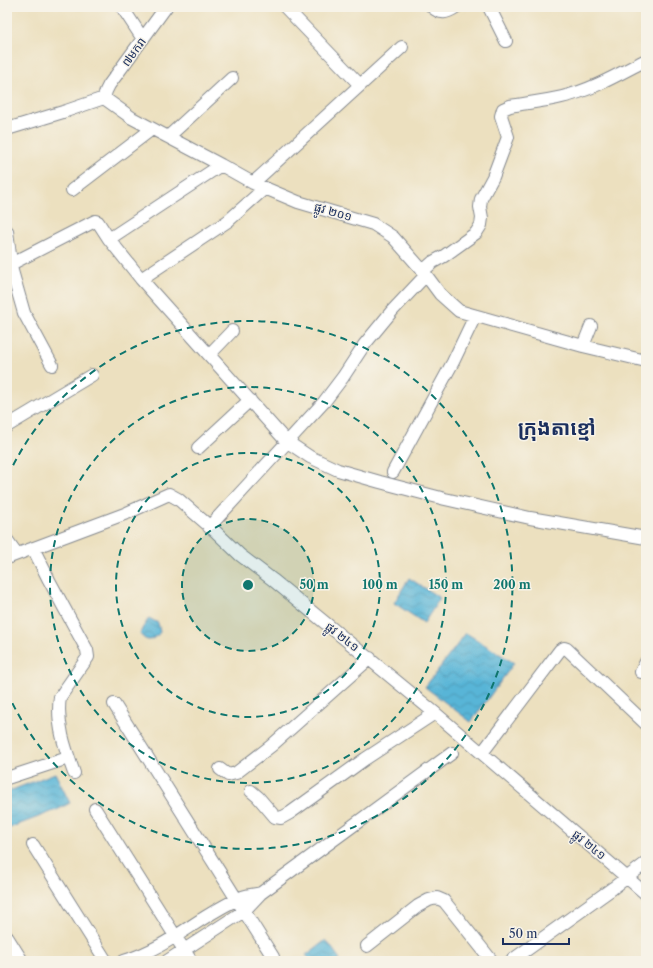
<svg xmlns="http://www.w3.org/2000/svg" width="653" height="968" font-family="'Libre Caslon Text','Noto Sans Khmer',serif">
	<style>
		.water { fill: url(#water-waves); stroke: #3a729a }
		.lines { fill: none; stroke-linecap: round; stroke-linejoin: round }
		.minor-casing { stroke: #84888e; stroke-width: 14 }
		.minor { stroke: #fff; stroke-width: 12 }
		.ring { fill: none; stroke: #0f766e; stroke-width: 2; stroke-dasharray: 7 5 }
		.labels { text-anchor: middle; stroke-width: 3; stroke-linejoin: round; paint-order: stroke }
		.street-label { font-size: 12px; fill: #1b2f5e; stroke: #f7f3e8 }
		.town-label { font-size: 20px; font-weight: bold; fill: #1b2f5e; stroke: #f7f3e8 }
		.centre { fill: #0f766e; stroke: #f7f3e8; stroke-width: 2 }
		.ring-label { font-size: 12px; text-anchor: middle; font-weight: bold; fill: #0f766e; stroke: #f7f3e8; stroke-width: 3; stroke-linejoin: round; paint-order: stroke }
	</style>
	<defs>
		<pattern id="water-waves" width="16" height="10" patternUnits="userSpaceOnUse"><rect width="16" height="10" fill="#59b5d7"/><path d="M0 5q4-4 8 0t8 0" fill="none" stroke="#4994b2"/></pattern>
	</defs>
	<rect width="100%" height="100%" fill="#f7f3e8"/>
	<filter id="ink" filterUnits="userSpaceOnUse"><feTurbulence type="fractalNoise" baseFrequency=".025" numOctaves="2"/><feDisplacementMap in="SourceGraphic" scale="8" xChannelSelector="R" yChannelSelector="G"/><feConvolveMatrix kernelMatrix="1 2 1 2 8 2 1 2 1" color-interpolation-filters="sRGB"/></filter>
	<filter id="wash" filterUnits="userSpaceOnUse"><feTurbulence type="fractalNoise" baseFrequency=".012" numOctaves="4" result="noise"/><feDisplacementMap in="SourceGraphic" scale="16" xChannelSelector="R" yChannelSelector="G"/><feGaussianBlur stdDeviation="0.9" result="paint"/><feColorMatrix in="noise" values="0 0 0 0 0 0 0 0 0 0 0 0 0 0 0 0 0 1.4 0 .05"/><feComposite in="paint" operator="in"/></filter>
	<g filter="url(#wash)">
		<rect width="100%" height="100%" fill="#ece0bf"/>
		<!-- water -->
		<path class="water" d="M 409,578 L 440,598 L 424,623 L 394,603 Z
			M 149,618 L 158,623 L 160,632 C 154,640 147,644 140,634 L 142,629 Z
			M 466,633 L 514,663 L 471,722 L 425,687 Z
			M 55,773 L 70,803 L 59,809 L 7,829 L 7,792 Z
			M 326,940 L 340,959 L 337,961 L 311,961 L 306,955 Z"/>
	</g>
	<g filter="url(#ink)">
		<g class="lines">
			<!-- minor casing -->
			<g class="minor-casing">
				<path id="minor" d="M 122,7 L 143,39
					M 285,7 L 360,85
					M 432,7 C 441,15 447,13 456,7
					M 489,7 L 506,41
					M 104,98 L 106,91 L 109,85 L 166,7
					M 7,129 L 63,112 L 104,98 L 132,118 L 221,165 L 253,183 L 298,202 L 373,224 L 393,237 L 423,271 L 440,294 L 459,311 L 583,346 L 646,361
					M 168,137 L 232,78
					M 253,183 L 402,47
					M 72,190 L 152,129
					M 7,231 L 12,271 L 24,313 L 52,365
					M 109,239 L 221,165
					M 11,264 L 91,223 L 95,221 L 98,222 L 109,239 L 141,279 L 286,441 L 310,457 L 338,470 L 380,482 L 445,499 L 530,518 L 646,538
					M 423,271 L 433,262 L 444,256 L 476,233 L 481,225 L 482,218 L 480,207 L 481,199 L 493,177 L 508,137 L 501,116 L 503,109 L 510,106 C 527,103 545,101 562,97 C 592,90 619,74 646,60
					M 141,279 L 228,221 L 265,188
					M 583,346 L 591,326
					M 209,355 L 232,331
					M 7,426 L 92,375
					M 198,448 L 250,400
					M 393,472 L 453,362 L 475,316
					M 209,527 L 324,402 L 343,377 L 364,345 L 392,311 L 426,275
					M 7,540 L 17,554
					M 33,548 L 49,580 L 87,650 L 88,657 L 60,697 C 56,723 65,748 74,773
					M 7,558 L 127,513 L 169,494 L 178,499 L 215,531 L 240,555 L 273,580 L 435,713 L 646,894
					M 641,672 L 646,662
					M 114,704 L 273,957
					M 482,753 L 560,650 L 564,648 L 567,649 L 646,724
					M 220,769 L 228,775 L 236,773 L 271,746 L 370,658
					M 7,778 L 68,758
					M 251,791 L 258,797 L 275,817 L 281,818 L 290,813 L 365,759 L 435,713
					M 95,809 L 191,961
					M 33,845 L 106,961
					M 7,937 L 22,961
					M 367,946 L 418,906 L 429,900 L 437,898 L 444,901 L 492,961
					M 124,961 C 168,948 199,916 240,898 C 246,895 254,895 261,893
					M 167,961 L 244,911 L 261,893 L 452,753
					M 511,961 L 613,888 L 646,863"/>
			</g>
			<!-- minor -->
			<use href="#minor" class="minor"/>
		</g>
	</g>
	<!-- distance rings -->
	<circle cx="248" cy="585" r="66" fill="#0f766e" fill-opacity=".12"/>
	<g class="ring">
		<circle cx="248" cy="585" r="66"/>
		<circle cx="248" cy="585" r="132"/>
		<circle cx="248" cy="585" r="198"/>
		<path d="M8 476A264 264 0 1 1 8 694"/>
	</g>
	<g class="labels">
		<!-- street labels -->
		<g class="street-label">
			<text transform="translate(134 52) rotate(-54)" y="4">៧មករា</text>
			<text transform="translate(333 212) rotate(16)" y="4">ផ្លូវ ២០១</text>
			<text transform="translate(342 637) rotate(38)" y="4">ផ្លូវ ២៤១</text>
			<text transform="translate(589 845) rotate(39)" y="4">ផ្លូវ ២៤១</text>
		</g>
		<!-- town labels -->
		<g class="town-label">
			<text x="557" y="435">ក្រុងតាខ្មៅ</text>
		</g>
	</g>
	<circle cx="248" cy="585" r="6" class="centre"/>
	<g class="ring-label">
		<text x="314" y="589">50 m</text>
		<text x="380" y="589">100 m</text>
		<text x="446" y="589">150 m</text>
		<text x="512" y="589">200 m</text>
	</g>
	<!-- margin -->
	<rect width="653" height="968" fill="none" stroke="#f7f3e8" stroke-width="24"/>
	<!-- scale -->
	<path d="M503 938v6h66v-6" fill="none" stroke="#1b2f5e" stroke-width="2"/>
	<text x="509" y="938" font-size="12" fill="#1b2f5e" stroke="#f7f3e8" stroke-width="3" paint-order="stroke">50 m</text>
</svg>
